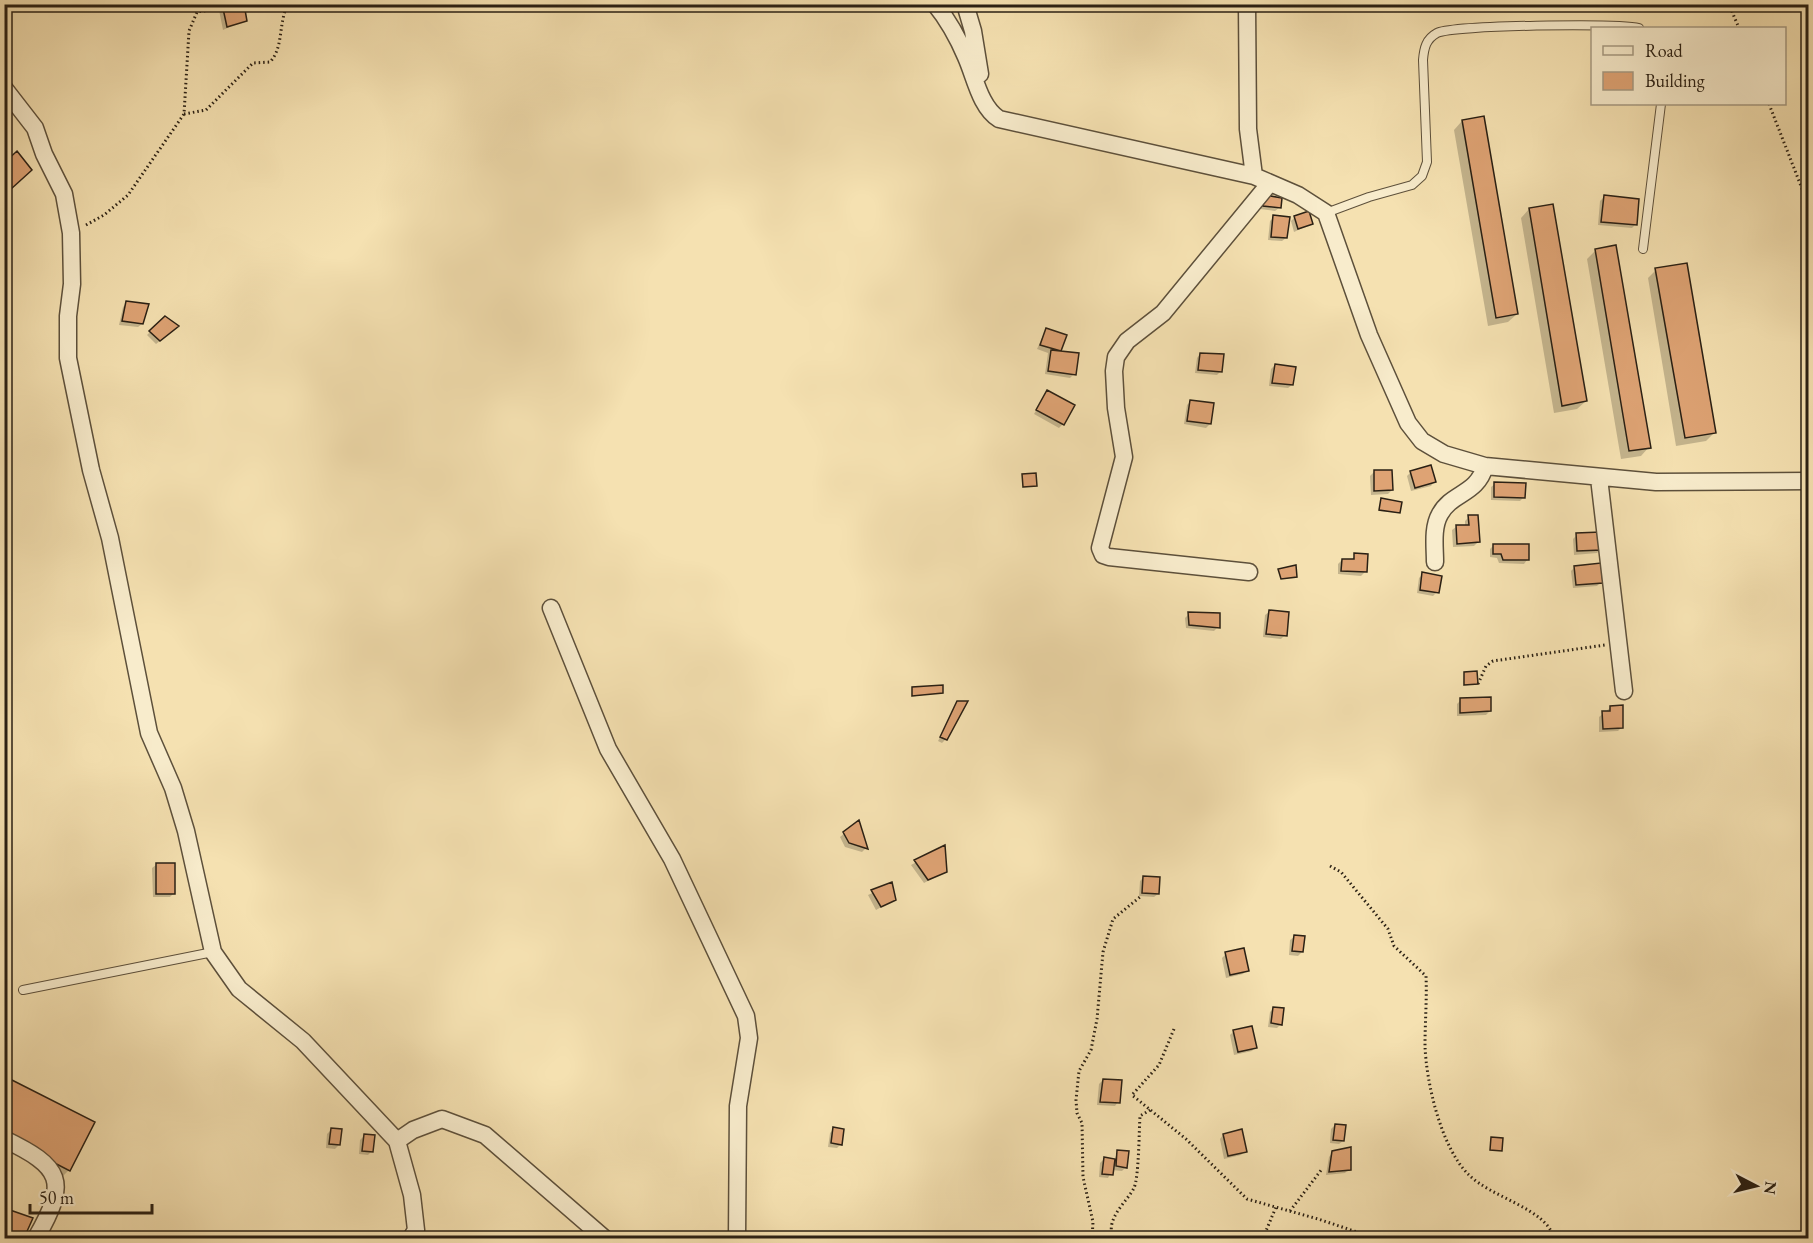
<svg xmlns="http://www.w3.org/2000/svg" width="1813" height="1243" font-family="'EB Garamond',serif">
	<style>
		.shadow { fill: #0003 }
		.building { fill: #dea374; stroke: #2a2014; stroke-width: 1.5 }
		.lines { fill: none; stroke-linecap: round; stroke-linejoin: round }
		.lane-casing { stroke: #5d503b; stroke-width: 10 }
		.street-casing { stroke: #5d503b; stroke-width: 19 }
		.path { stroke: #2a2014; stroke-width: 3; stroke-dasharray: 1.5 3; stroke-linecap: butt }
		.lane { stroke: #f8eccc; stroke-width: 8 }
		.street { stroke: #f8eccc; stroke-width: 16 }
	</style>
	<rect width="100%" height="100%" fill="#f5e1b1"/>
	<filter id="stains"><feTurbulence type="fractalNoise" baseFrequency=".00333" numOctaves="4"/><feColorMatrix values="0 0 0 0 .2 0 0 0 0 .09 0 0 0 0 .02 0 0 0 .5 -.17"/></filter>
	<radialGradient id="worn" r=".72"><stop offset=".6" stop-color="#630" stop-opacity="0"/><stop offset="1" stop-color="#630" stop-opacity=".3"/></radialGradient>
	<!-- shadow -->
	<path class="shadow" d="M 243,4 L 245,20 L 223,30 L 218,5 Z
		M 1462,121 L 1517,314 L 1508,322 L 1488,326 L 1454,130 Z
		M 4,165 L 30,170 L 6,192 L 4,190 Z
		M 1604,197 L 1636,224 L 1632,228 L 1598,225 L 1600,201 Z
		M 1262,201 L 1279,208 L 1275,211 L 1260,209 Z
		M 1529,209 L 1586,401 L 1577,409 L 1554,413 L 1521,218 Z
		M 1274,217 L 1286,238 L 1282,241 L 1268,240 L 1270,221 Z
		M 1295,217 L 1311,224 L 1294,232 L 1291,221 Z
		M 1596,250 L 1649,447 L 1641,456 L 1621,459 L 1587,259 Z
		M 1656,270 L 1715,432 L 1706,441 L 1676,446 L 1648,278 Z
		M 127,303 L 142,324 L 138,327 L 119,325 L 123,307 Z
		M 165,318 L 174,330 L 156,344 L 147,335 Z
		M 1046,329 L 1065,336 L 1058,352 L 1074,374 L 1070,378 L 1045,374 L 1048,353 L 1037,349 Z
		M 1200,354 L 1221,371 L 1217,375 L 1195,373 L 1197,358 Z
		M 1275,365 L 1292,385 L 1288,388 L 1269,386 L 1271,369 Z
		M 1047,392 L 1063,424 L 1059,428 L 1034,414 Z
		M 1191,401 L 1210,424 L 1206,428 L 1184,424 L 1187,405 Z
		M 1374,472 L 1392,490 L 1388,494 L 1371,495 L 1370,476 Z
		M 1411,472 L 1434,482 L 1431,486 L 1411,491 L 1407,476 Z
		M 1023,475 L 1035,486 L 1022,488 Z
		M 1495,484 L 1524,497 L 1520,501 L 1491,500 L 1491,487 Z
		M 1381,500 L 1399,513 L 1379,511 Z
		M 1469,517 L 1478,542 L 1474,546 L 1453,547 L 1452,530 L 1456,527 L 1465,526 L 1465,521 Z
		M 1577,535 L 1601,549 L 1597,553 L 1574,555 L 1573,539 Z
		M 1494,545 L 1527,560 L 1524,564 L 1499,563 L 1497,558 L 1490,557 L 1490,549 Z
		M 1355,555 L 1365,572 L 1361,576 L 1338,574 L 1338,564 L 1342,560 L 1351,561 Z
		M 1575,567 L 1601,582 L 1597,586 L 1573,588 L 1571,571 Z
		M 1423,574 L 1437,592 L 1433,596 L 1417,593 L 1419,578 Z
		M 1269,612 L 1285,635 L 1281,639 L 1263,637 L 1265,615 Z
		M 1189,614 L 1218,627 L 1214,631 L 1186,628 L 1185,618 Z
		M 1464,673 L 1477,684 L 1463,686 Z
		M 913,688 L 942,692 L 911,697 Z
		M 1461,700 L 1490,711 L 1486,715 L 1457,716 L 1457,704 Z
		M 958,703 L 946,739 L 942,743 L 938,741 Z
		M 1611,707 L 1622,727 L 1618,731 L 1599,732 L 1599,717 Z
		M 858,822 L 866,848 L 862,852 L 845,847 L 840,837 Z
		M 944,847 L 945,872 L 924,883 L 911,865 Z
		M 156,865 L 174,893 L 170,897 L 153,897 L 152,868 Z
		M 1144,877 L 1158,894 L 1154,897 L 1139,896 L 1140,881 Z
		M 891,884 L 894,900 L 876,910 L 868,895 Z
		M 1294,937 L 1302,952 L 1298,956 L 1289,955 L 1290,940 Z
		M 1226,954 L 1247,970 L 1243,974 L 1226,978 L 1222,958 Z
		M 1273,1009 L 1281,1024 L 1277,1028 L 1268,1027 L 1270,1012 Z
		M 1234,1031 L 1255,1047 L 1252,1051 L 1234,1055 L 1230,1035 Z
		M 4,1077 L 69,1170 L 61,1178 L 4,1150 Z
		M 1103,1080 L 1118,1102 L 1115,1106 L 1097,1105 L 1099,1084 Z
		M 1335,1125 L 1343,1141 L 1339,1144 L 1330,1143 L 1331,1129 Z
		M 834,1129 L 841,1144 L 837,1148 L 828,1147 L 830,1133 Z
		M 331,1130 L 339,1145 L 335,1149 L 326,1148 L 327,1134 Z
		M 1223,1135 L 1245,1151 L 1241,1155 L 1224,1159 L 1220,1139 Z
		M 364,1136 L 372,1151 L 368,1155 L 359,1154 L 360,1140 Z
		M 1118,1151 L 1126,1167 L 1122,1171 L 1112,1170 L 1108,1178 L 1099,1177 L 1100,1163 L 1104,1159 L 1114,1160 Z
		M 1333,1152 L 1349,1169 L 1345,1173 L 1326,1175 L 1329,1157 Z"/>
	<!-- building -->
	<path class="building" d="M 222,4 L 244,4 L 247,21 L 227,27 Z
		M 1484,116 L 1518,314 L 1496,318 L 1462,120 Z
		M 17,151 L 32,170 L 11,189 L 4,182 L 4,163 Z
		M 1265,195 L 1282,198 L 1281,208 L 1263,206 Z
		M 1604,195 L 1639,199 L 1637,225 L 1601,222 Z
		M 1553,204 L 1587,401 L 1562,406 L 1529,208 Z
		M 1309,211 L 1313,224 L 1298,229 L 1294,216 Z
		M 1273,215 L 1290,217 L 1287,238 L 1271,237 Z
		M 1616,245 L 1651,448 L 1629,451 L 1595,249 Z
		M 1687,263 L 1716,433 L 1685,438 L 1655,268 Z
		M 126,301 L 149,304 L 143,324 L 122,321 Z
		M 165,316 L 179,326 L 160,341 L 149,331 Z
		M 1046,328 L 1067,335 L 1061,351 L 1040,345 Z
		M 1051,350 L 1079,353 L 1076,375 L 1048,371 Z
		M 1200,353 L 1224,354 L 1222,372 L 1198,370 Z
		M 1275,364 L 1296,367 L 1293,385 L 1272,383 Z
		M 1047,390 L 1075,405 L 1064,425 L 1036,410 Z
		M 1190,400 L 1214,403 L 1211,424 L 1187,421 Z
		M 1431,465 L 1436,482 L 1415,488 L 1410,471 Z
		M 1374,470 L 1392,470 L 1393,490 L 1374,491 Z
		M 1036,473 L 1037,486 L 1023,487 L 1022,474 Z
		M 1494,482 L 1526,483 L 1525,498 L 1494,497 Z
		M 1381,498 L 1402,502 L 1400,513 L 1379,510 Z
		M 1468,515 L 1478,515 L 1480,542 L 1457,544 L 1456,525 L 1469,525 Z
		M 1601,532 L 1602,550 L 1577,551 L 1576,533 Z
		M 1493,544 L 1529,544 L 1529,560 L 1503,560 L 1501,554 L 1493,554 Z
		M 1354,553 L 1368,554 L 1367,572 L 1341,571 L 1342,559 L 1354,559 Z
		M 1601,563 L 1603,583 L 1576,585 L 1574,566 Z
		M 1296,565 L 1297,577 L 1281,579 L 1278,569 Z
		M 1422,572 L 1442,576 L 1439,593 L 1420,590 Z
		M 1269,610 L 1289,612 L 1287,636 L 1266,634 Z
		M 1188,612 L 1220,613 L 1220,628 L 1189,625 Z
		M 1477,671 L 1478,684 L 1464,685 L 1464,672 Z
		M 943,685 L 943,693 L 912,696 L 912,687 Z
		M 1491,697 L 1491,711 L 1460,713 L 1460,698 Z
		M 957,701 L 968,701 L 947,740 L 940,737 Z
		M 1623,705 L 1623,728 L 1603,729 L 1602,711 L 1610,711 L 1610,706 Z
		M 859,820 L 868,849 L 849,843 L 843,832 Z
		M 945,845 L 947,872 L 928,880 L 914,860 Z
		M 156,863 L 175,863 L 175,894 L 156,894 Z
		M 1143,876 L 1160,877 L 1159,894 L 1142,893 Z
		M 892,882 L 896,900 L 881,907 L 871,890 Z
		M 1294,935 L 1305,936 L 1303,952 L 1292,951 Z
		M 1244,948 L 1249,971 L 1230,975 L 1225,952 Z
		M 1273,1007 L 1284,1008 L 1282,1025 L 1271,1023 Z
		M 1252,1026 L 1257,1048 L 1238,1052 L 1233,1030 Z
		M 4,1076 L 95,1122 L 70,1171 L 4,1137 Z
		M 1103,1079 L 1122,1080 L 1120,1103 L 1100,1102 Z
		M 1335,1124 L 1346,1125 L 1344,1141 L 1333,1140 Z
		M 833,1127 L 844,1129 L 842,1145 L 831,1143 Z
		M 331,1128 L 342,1129 L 340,1145 L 329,1144 Z
		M 1242,1129 L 1247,1152 L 1228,1156 L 1223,1134 Z
		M 364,1134 L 375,1135 L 373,1152 L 362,1151 Z
		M 1491,1137 L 1503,1138 L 1502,1151 L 1490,1150 Z
		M 1351,1147 L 1351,1170 L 1329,1172 L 1332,1151 Z
		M 1117,1150 L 1129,1151 L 1127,1168 L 1116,1166 Z
		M 1104,1157 L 1115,1159 L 1113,1175 L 1102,1174 Z
		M 10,1210 L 33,1218 L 24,1238 L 4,1238 L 4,1222 Z"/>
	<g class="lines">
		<!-- lane casing -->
		<g class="lane-casing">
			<path id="lane" d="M 1326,213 L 1369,197 L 1412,185 L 1422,176 L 1427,162 L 1423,60 C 1424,48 1426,39 1437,33 C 1452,25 1620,23 1639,28
				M 1643,249 L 1661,104
				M 23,990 L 213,952"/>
		</g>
		<!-- street casing -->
		<g class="street-casing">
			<path id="street" d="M 935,4 C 948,20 958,38 966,57 C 975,77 980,107 999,119 L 1254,176 L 1298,195 L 1326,213 L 1369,335 L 1408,423 L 1422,441 L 1444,454 L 1485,466 L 1656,482 L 1808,481
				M 965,4 L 973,31 L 980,74
				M 1247,4 L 1248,129 L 1254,176
				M 4,88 L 35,128 L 44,154 L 64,194 L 71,233 L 72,284 L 68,316 L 68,358 L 91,470 L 110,538 L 149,733 L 173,788 L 186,831 L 213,952 L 239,989 L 303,1041 L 397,1141 L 412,1195 L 416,1230 L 411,1238
				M 1599,478 L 1624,691
				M 1435,562 C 1435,547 1432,528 1440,514 C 1452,492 1477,495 1485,466
				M 1249,572 L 1109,557 L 1103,555 L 1100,548 L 1124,457 L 1116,408 L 1114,371 L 1116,357 L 1127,341 L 1163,313 L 1269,184
				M 551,608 L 608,749 L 672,859 L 746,1016 L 749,1038 L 738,1106 L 737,1238
				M 4,1139 C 62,1167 69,1181 36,1238
				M 397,1141 L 413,1130 L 442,1119 L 485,1135 L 604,1238"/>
		</g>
		<!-- path -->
		<path class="path" d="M 1730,4 L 1730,7 L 1740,4
			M 1730,7 L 1739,28
			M 1769,104 L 1808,204
			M 184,114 L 206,110 L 253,63 L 270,62 C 284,47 278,23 288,4
			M 86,225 L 104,215 L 128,195 L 184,114 L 189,31 L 197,12 L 217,9
			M 1478,684 L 1486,666 L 1493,661 L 1605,645
			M 1330,866 L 1341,872 L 1388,929 L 1394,946 L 1426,976 C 1427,999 1425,1022 1425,1045 C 1426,1082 1441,1147 1468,1174 C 1491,1198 1546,1208 1554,1238
			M 1174,1029 L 1159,1065 L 1132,1095 L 1186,1139 L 1247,1199 L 1318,1219 L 1357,1232 L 1362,1238
			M 1290,1211 L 1322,1169
			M 1092,1238 L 1093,1222 L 1083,1177 L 1082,1123 L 1077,1113 L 1076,1100 L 1079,1071 L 1091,1050 L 1097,1019 L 1103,952 L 1113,919 L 1140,897
			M 1113,1238 C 1105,1218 1127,1202 1134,1188 C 1139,1177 1139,1130 1140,1116 L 1150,1110
			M 1263,1238 L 1276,1207"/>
		<!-- lane -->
		<use href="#lane" class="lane"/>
		<!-- street -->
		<use href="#street" class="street"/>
	</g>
	<!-- margin -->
	<rect width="1813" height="1243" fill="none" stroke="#f5e1b1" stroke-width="24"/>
	<rect x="6" y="6" width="1801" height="1231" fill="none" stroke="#2a2014" stroke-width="3"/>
	<rect x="12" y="12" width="1789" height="1219" fill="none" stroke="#2a2014" stroke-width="1.5"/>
	<!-- legend -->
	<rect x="1591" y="27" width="195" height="78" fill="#f8eccc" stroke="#a69a82" stroke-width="1.5"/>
	<rect x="1603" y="46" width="30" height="9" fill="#f8eccc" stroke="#a69a82" stroke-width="1.5"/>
	<text x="1645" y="57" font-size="18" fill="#2a2014">Road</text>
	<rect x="1603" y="72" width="30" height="18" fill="#dea374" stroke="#a69a82" stroke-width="1.5"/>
	<text x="1645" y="87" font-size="18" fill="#2a2014">Building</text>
	<!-- north arrow -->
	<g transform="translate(1756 1186) rotate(97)" stroke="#f8eccc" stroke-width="4.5" paint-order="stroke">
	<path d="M0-4.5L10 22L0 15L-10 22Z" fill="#2a2014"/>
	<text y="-9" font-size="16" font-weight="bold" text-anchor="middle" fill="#2a2014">N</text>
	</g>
	<!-- scale -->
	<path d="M30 1204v9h122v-9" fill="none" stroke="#2a2014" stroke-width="3"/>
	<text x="39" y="1204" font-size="18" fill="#2a2014" stroke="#f8eccc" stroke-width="4.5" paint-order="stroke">50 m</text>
	<rect width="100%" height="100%" filter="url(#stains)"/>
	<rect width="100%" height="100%" fill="url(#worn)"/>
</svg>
